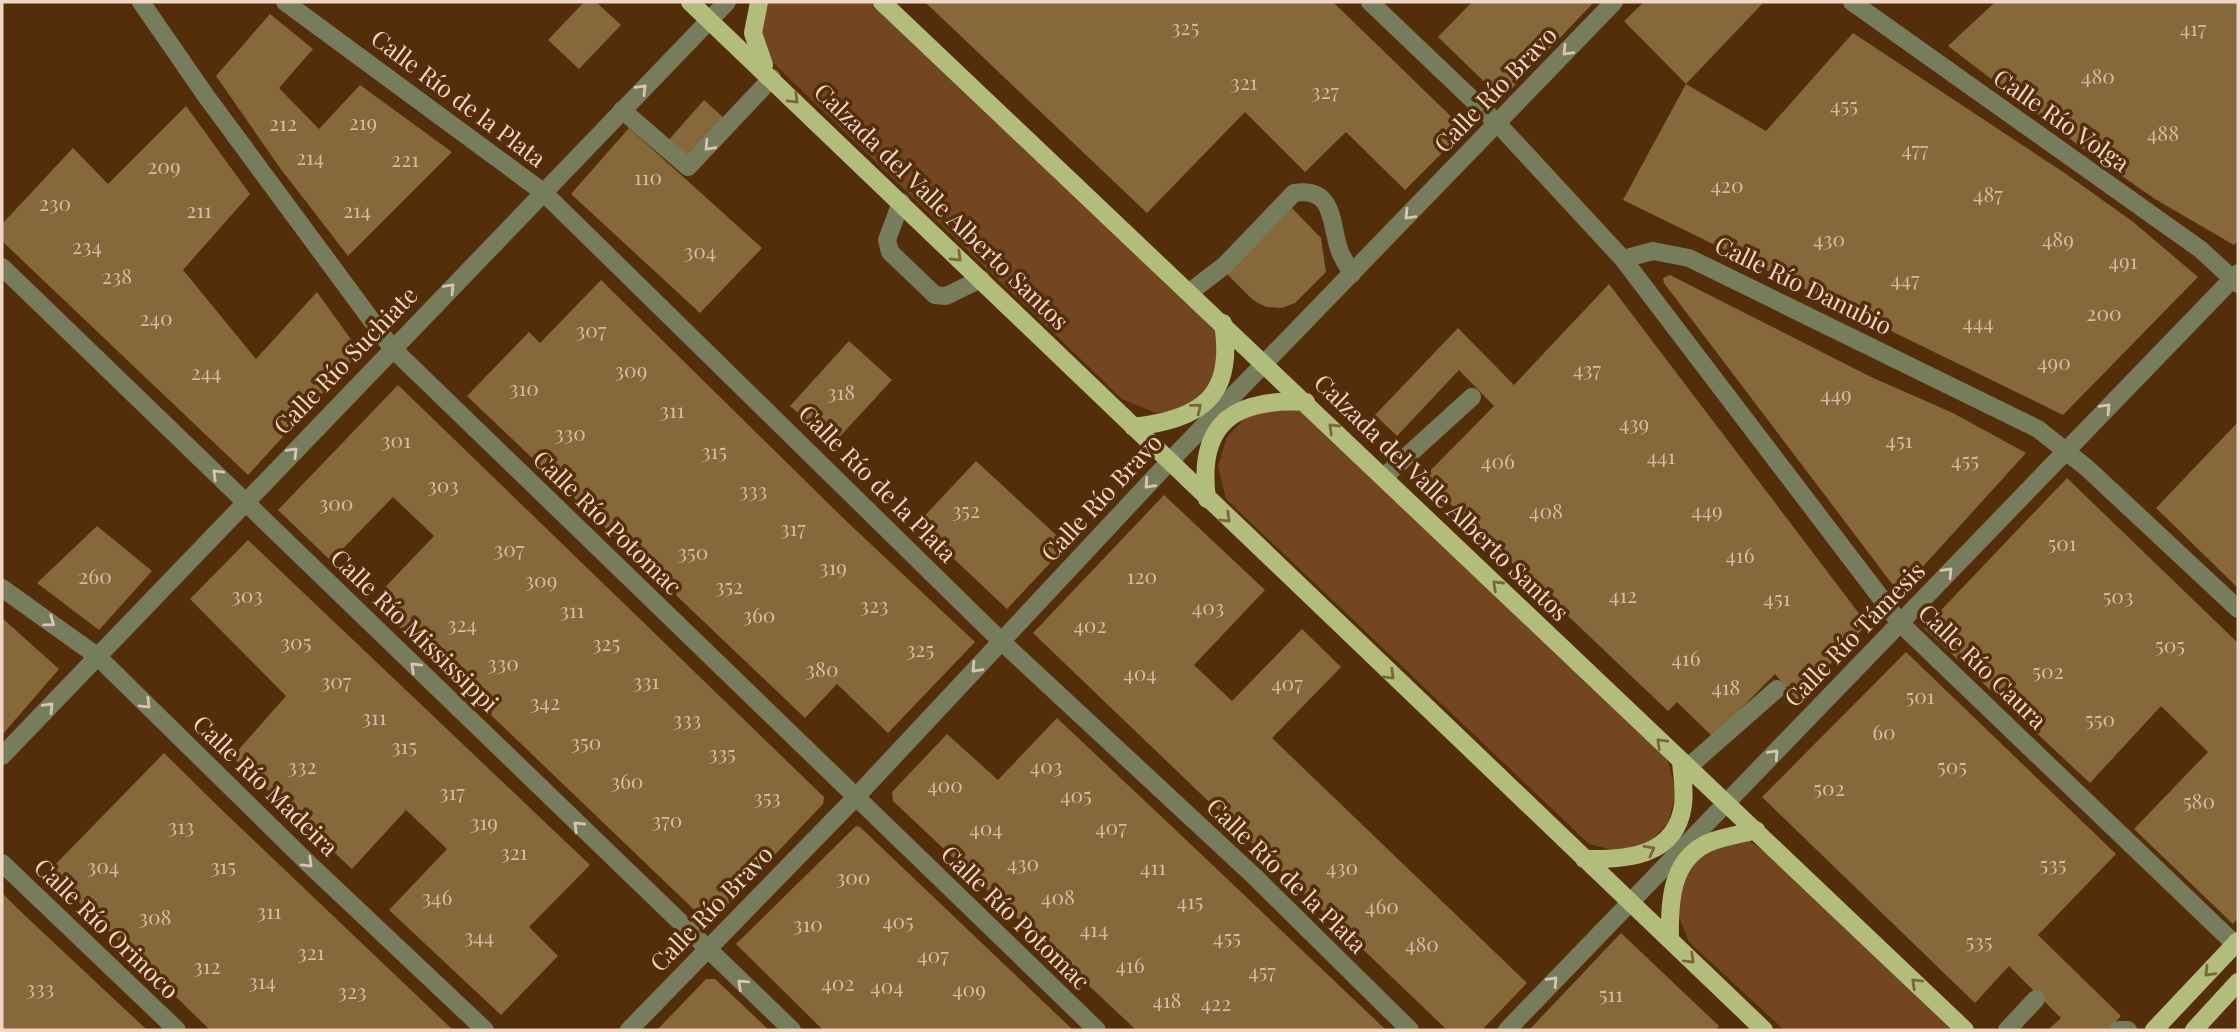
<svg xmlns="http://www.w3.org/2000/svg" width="2240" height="1032" font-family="'Playfair Display',serif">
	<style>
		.green { fill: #734521 }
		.building { fill: #86683a }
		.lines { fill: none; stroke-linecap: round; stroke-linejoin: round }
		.minor { stroke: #767c5c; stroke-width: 18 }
		.major { stroke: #b2bd7b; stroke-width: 18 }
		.oneway { stroke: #d8c5b1 }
		.oneway2 { stroke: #7a6738 }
		.labels { text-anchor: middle; stroke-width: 7; stroke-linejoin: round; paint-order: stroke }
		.number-label { font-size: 21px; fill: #d6bba3 }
		.street-label { font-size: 24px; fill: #f1d7c6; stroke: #542d0b }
	</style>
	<rect width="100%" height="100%" fill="#542d0b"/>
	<!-- green -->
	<path class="green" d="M 763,2 L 877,2 L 1214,326 L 1220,356 L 1210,391 L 1189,410 L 1156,413 L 1122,399 L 766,56 L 757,19 Z
		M 1278,407 L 1307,412 L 1667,758 L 1676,792 L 1668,823 L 1649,843 L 1620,852 L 1589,844 L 1226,499 L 1218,466 L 1227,437 L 1249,414 Z
		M 1747,839 L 1776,860 L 1951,1030 L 1784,1030 L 1689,942 L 1675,907 L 1684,871 L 1715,844 Z"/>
	<!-- building -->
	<path class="building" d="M 584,2 L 596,2 L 621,25 L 579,69 L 548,40 Z
		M 925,2 L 1333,2 L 1465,130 L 1405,190 L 1346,132 L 1305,172 L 1245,112 L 1147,213 Z
		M 1472,2 L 1594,2 L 1502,99 L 1438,37 Z
		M 1644,2 L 1764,2 L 1686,84 L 1624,21 Z
		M 1995,2 L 2238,2 L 2238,240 L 2234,245 L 2155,199 L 2086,151 L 1948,46 Z
		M 270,14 L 313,49 L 279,88 L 319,129 L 360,85 L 452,152 L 348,256 L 280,168 L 216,76 Z
		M 1853,33 L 2066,174 L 2132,221 L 2198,277 L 2063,415 L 1623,200 L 1686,84 L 1766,131 Z
		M 704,100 L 726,120 L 688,163 L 666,143 Z
		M 186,106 L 250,194 L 183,270 L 256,359 L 317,292 L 360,352 L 248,475 L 2,241 L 2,224 L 73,148 L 108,184 Z
		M 629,128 L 762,248 L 700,313 L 571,194 Z
		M 1292,208 L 1321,238 L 1326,272 L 1295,303 L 1282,308 L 1266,307 L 1253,300 L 1227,274 Z
		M 1670,275 L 1871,377 L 1953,413 L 2026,453 L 1899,593 L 1664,283 L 1663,278 Z
		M 601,280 L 843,518 L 975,642 L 888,733 L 837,684 L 805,718 L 467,396 L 529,332 L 540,343 Z
		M 1609,284 L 1867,624 L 1797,700 L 1775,674 L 1713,737 L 1677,702 L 1668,711 L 1423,478 L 1494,406 L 1459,370 L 1397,436 L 1375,415 L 1458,328 L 1514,385 Z
		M 849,341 L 892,380 L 833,444 L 790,406 Z
		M 398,385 L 824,797 L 823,804 L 709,924 L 372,601 L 434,536 L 393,497 L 331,561 L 278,510 Z
		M 2238,422 L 2238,588 L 2156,508 Z
		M 976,461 L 1067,545 L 1007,609 L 917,524 Z
		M 2067,478 L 2238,643 L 2238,918 L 2233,924 L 2134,829 L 2208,752 L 2161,706 L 2090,783 L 1924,628 Z
		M 1164,495 L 1265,590 L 1194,665 L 1232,701 L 1302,629 L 1341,667 L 1272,738 L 1527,983 L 1482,1030 L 1447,1030 L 1033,633 Z
		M 97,526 L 152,571 L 99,630 L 37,583 Z
		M 248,540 L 590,865 L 529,927 L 558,956 L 501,1015 L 389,910 L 447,849 L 406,810 L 352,869 L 232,757 L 286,696 L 190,599 Z
		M 2,618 L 59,669 L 2,735 Z
		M 1906,652 L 2116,854 L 2038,935 L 2121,1016 L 2107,1030 L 2048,1030 L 2061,1018 L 2009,966 L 1975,1003 L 1762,797 Z
		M 1057,718 L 1201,854 L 1386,1030 L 1136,1030 L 893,801 L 892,792 L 947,734 L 998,780 Z
		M 164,753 L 225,813 L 453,1030 L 210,1030 L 48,872 Z
		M 856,826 L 860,827 L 1073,1030 L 823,1030 L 736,944 Z
		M 2,893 L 18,909 L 147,1030 L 2,1030 Z
		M 1621,933 L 1719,1026 L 1715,1030 L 1529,1030 Z
		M 706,979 L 715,979 L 769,1030 L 657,1030 Z"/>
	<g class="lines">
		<!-- minor -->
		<path class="minor" d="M 141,2 L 206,96 L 392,348 L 1097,1030
			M 285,2 L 543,192 L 1001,641 L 1255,877 L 1410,1030
			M 1370,2 L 1498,124 L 1623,259 L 1900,623 L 2238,947
			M 1852,2 L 2200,249 L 2238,284
			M 622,110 L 688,167 L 772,78
			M 901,202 L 887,240 L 890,252 L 935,295 L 946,296 L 981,279
			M 1623,259 L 1653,251 L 1689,258 L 2038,429 L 2087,468 L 2238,609
			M 2,267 L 792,1030
			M 1190,292 L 1225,265 L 1294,193 C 1335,187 1330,222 1339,249 C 1342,258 1348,266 1352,274
			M 1384,477 L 1472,397
			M 2,588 L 97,656 L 310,865 L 485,1030
			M 2,756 L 727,2
			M 1687,768 L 1777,689
			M 2,863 L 177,1030
			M 629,1030 L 855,798 L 1169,462 L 1614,2
			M 1507,1030 L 2238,273
			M 2007,1030 L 2036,999
			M 2118,1030 L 2128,1030"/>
		<!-- major -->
		<path class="major" d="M 690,2 L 1764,1030
			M 759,2 L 753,33 L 764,65
			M 882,2 L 1965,1030
			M 1133,427 C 1201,419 1235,397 1223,323
			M 1207,499 C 1197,423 1234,398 1306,402
			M 1584,859 C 1626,860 1676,857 1683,805 C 1685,791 1682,775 1681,761
			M 1670,939 C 1669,901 1671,856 1713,841 C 1727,836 1742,834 1756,830
			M 2154,1030 L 2238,941
			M 2194,1030 L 2238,982"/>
	</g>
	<!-- one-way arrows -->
	<defs><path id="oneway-chevron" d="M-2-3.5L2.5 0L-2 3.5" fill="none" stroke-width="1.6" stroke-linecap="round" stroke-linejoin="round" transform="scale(1.75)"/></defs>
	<g class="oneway">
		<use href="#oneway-chevron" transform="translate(1567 51) rotate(134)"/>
		<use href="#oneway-chevron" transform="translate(642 89) rotate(-46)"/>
		<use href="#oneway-chevron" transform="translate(709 146) rotate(133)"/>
		<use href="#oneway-chevron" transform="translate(1409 215) rotate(134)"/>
		<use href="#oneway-chevron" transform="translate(450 288) rotate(-46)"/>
		<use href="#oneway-chevron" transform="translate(2106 408) rotate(-46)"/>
		<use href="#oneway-chevron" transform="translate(293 452) rotate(-46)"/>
		<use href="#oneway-chevron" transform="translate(217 474) rotate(-136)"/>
		<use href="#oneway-chevron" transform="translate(1149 484) rotate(133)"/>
		<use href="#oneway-chevron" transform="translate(1948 572) rotate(-46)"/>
		<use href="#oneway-chevron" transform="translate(50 622) rotate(36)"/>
		<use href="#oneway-chevron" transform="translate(415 667) rotate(-136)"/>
		<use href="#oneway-chevron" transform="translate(976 668) rotate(133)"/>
		<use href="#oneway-chevron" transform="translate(146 704) rotate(45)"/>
		<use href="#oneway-chevron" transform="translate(49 707) rotate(-46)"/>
		<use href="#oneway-chevron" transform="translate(1774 754) rotate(-47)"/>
		<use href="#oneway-chevron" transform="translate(578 826) rotate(-136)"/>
		<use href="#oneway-chevron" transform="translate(308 863) rotate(44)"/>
		<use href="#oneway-chevron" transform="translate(1553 981) rotate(-47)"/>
		<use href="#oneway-chevron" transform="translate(742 984) rotate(-137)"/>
	</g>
	<g class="oneway2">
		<use href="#oneway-chevron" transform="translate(794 99) rotate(44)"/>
		<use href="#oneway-chevron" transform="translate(957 257) rotate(44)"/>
		<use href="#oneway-chevron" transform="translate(1197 408) rotate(-39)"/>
		<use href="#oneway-chevron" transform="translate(1333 428) rotate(-136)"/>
		<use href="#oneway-chevron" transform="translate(1226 518) rotate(44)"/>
		<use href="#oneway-chevron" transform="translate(1497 585) rotate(-136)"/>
		<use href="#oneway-chevron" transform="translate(1390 675) rotate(44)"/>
		<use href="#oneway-chevron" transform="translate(1661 743) rotate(-136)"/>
		<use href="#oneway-chevron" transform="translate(1650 850) rotate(-29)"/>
		<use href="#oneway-chevron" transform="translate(1690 959) rotate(44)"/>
		<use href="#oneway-chevron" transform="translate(2209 972) rotate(134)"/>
		<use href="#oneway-chevron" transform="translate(1916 983) rotate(-136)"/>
	</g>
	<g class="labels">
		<!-- number labels -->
		<g class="number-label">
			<text x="1185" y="35">325</text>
			<text x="2193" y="36">417</text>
			<text x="2098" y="84">480</text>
			<text x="1244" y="90">321</text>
			<text x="1325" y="99">327</text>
			<text x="1844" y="113">455</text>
			<text x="363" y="130">219</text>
			<text x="283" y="131">212</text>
			<text x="2163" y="141">488</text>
			<text x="1915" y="157">477</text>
			<text x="310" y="165">214</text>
			<text x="405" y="167">221</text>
			<text x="164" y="174">209</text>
			<text x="648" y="185">110</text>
			<text x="1727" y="193">420</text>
			<text x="1988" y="202">487</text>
			<text x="55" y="211">230</text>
			<text x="199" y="218">211</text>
			<text x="357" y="218">214</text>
			<text x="1829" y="247">430</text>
			<text x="2058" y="247">489</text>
			<text x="87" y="254">234</text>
			<text x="700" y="259">304</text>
			<text x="2123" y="269">491</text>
			<text x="117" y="284">238</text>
			<text x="1905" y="287">447</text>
			<text x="2104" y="321">200</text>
			<text x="156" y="326">240</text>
			<text x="1978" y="330">444</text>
			<text x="591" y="338">307</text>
			<text x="2054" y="370">490</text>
			<text x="1587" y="377">437</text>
			<text x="631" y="378">309</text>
			<text x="206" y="380">244</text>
			<text x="524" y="396">310</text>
			<text x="841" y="400">318</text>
			<text x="1836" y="402">449</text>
			<text x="672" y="418">311</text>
			<text x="1634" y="431">439</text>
			<text x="570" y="441">330</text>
			<text x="396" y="448">301</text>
			<text x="1899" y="448">451</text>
			<text x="714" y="459">315</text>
			<text x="1661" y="464">441</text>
			<text x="1965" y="468">455</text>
			<text x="1498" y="469">406</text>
			<text x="443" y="493">303</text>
			<text x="753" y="498">333</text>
			<text x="336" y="511">300</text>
			<text x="966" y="518">352</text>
			<text x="1707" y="518">449</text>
			<text x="1546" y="519">408</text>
			<text x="793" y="536">317</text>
			<text x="2062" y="551">501</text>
			<text x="509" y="557">307</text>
			<text x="693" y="560">350</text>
			<text x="1740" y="563">416</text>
			<text x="833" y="575">319</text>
			<text x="95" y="584">260</text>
			<text x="1142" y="584">120</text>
			<text x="541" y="588">309</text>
			<text x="729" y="594">352</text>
			<text x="247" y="603">303</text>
			<text x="1623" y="603">412</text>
			<text x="2118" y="604">503</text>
			<text x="1777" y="606">451</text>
			<text x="874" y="613">323</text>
			<text x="1208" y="615">403</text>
			<text x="572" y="618">311</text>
			<text x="759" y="623">360</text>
			<text x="462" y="632">324</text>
			<text x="1090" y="633">402</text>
			<text x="296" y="650">305</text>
			<text x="606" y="651">325</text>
			<text x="2170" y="653">505</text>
			<text x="920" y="657">325</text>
			<text x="1686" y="666">416</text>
			<text x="503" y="671">330</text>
			<text x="822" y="677">380</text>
			<text x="2048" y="679">502</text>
			<text x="1140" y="681">404</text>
			<text x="336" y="689">307</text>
			<text x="646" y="689">331</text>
			<text x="1287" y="691">407</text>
			<text x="1726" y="695">418</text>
			<text x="1920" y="704">501</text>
			<text x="545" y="710">342</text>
			<text x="374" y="725">311</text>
			<text x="687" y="727">333</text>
			<text x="2100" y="727">550</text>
			<text x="1884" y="740">60</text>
			<text x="586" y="750">350</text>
			<text x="404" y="754">315</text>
			<text x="722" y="761">335</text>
			<text x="302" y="774">332</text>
			<text x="1046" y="774">403</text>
			<text x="1952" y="774">505</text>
			<text x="627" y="789">360</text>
			<text x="945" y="793">400</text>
			<text x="1829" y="796">502</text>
			<text x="452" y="800">317</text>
			<text x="1076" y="803">405</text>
			<text x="767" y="805">353</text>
			<text x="2199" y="809">580</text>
			<text x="667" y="828">370</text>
			<text x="484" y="830">319</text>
			<text x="181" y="834">313</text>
			<text x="1111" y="835">407</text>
			<text x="986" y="836">404</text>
			<text x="514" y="860">321</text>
			<text x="1023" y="871">430</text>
			<text x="2053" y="872">535</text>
			<text x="103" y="874">304</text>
			<text x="223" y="874">315</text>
			<text x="1153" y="875">411</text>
			<text x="1342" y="875">430</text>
			<text x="853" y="885">300</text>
			<text x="437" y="905">346</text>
			<text x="1058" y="905">408</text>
			<text x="1190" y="909">415</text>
			<text x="1382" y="914">460</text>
			<text x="269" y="919">311</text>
			<text x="155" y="925">308</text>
			<text x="898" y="929">405</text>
			<text x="808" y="932">310</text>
			<text x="1094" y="937">414</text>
			<text x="479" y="944">344</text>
			<text x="1227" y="945">455</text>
			<text x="1979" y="949">535</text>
			<text x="1422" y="952">480</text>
			<text x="311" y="960">321</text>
			<text x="933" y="963">407</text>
			<text x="1130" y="973">416</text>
			<text x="207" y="974">312</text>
			<text x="1262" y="979">457</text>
			<text x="262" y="989">314</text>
			<text x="838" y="991">402</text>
			<text x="887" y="994">404</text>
			<text x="40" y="996">333</text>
			<text x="969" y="997">409</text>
			<text x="352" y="999">323</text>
			<text x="1611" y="1002">511</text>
			<text x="1167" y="1008">418</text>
			<text x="1216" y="1011">422</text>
		</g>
		<!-- street labels -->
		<g class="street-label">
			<text transform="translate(1496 90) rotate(-46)" y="8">Calle Río Bravo</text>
			<text transform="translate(458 99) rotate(37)" y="8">Calle Río de la Plata</text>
			<text transform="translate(2061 121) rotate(35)" y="8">Calle Río Volga</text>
			<text transform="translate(941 207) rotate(44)" y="8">Calzada del Valle Alberto Santos</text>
			<text transform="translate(1803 286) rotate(26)" y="8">Calle Río Danubio</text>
			<text transform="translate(346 361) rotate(-46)" y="8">Calle Río Suchiate</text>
			<text transform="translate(877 484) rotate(45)" y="8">Calle Río de la Plata</text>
			<text transform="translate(1102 498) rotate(-47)" y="8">Calle Río Bravo</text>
			<text transform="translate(1441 498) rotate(44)" y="8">Calzada del Valle Alberto Santos</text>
			<text transform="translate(607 523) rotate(44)" y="8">Calle Río Potomac</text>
			<text transform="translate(414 631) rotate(44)" y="8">Calle Río Mississippi</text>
			<text transform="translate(1855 635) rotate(-46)" y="8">Calle Río Támesis</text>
			<text transform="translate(1982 667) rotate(44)" y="8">Calle Río Caura</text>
			<text transform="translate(265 786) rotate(44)" y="8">Calle Río Madeira</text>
			<text transform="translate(1286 876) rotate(44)" y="8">Calle Río de la Plata</text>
			<text transform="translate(712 909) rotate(-46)" y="8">Calle Río Bravo</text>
			<text transform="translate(1015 918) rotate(44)" y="8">Calle Río Potomac</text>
			<text transform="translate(106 929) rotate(44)" y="8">Calle Río Orinoco</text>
		</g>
	</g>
	<!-- border -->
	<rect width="2240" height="1032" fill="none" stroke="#f1d7c6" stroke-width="7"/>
</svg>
